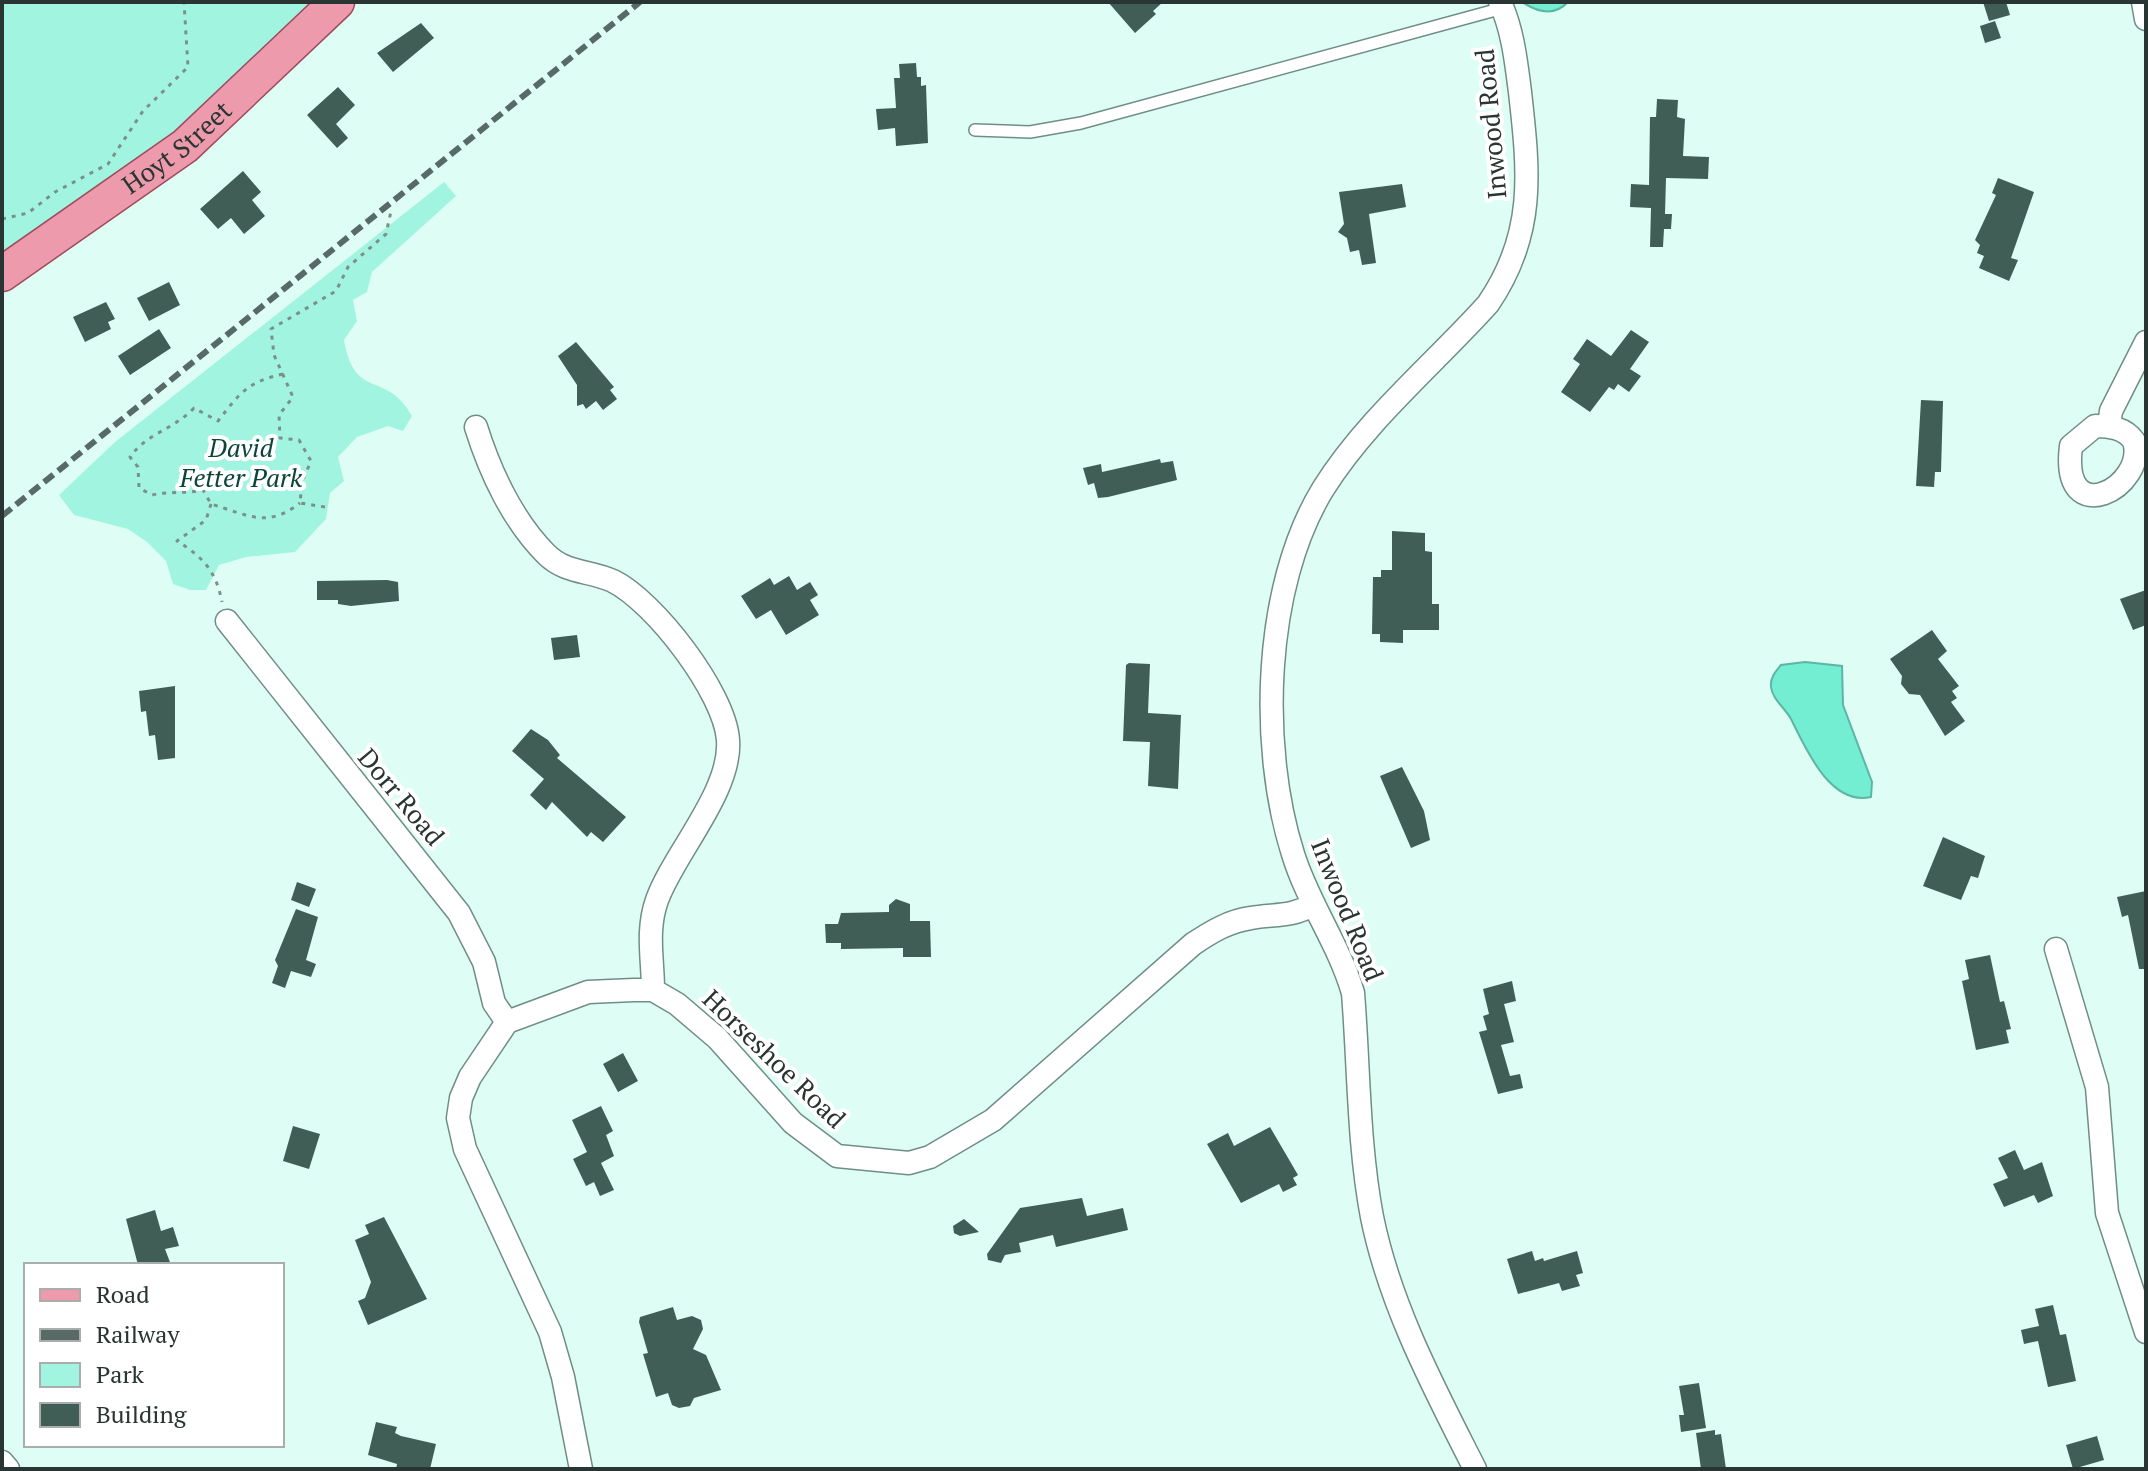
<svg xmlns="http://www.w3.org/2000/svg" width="2148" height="1471" font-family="'PT Serif',serif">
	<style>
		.green { fill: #a1f5e0 }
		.water { fill: #73eed3; stroke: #5db6a3; stroke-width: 2 }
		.building { fill: #415e56 }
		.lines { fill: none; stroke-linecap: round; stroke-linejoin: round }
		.service-casing { stroke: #708e86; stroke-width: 14 }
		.minor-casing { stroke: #708e86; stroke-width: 25 }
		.primary-casing { stroke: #9f4b5d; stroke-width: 37 }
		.path { stroke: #7b908a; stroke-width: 3; stroke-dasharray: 4 6; stroke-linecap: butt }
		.service { stroke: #fff; stroke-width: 11 }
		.minor { stroke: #fff; stroke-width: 22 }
		.primary { stroke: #ec9aac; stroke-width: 34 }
		.rail { stroke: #586a65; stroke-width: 6; stroke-dasharray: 12 6; stroke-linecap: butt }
		.labels { text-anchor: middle; stroke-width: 8; stroke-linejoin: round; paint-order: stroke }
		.street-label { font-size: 26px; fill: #293532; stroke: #fff }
		.park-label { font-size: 26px; font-style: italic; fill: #0d453b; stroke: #fff }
	</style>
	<rect width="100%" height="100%" fill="#defef5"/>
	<!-- green -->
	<path class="green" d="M 2,2 L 313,2 L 149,155 L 2,258 Z
		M 444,182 L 456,196 L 372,272 L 367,292 L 353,300 L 357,321 L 344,340 C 355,402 386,369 412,416 L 403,431 L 388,426 L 357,437 L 338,457 L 344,481 L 330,493 L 326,519 L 295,552 L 246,557 L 219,565 L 206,590 L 190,590 L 173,584 L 166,561 L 147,542 L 128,529 L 74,515 L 59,495 L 115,442 Z"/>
	<!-- water -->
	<path class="water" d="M 1522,2 L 1568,2 C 1554,17 1537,12 1522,2 Z
		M 1805,662 L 1842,666 L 1843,705 L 1872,782 L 1871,797 C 1830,806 1806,749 1791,719 C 1786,709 1772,699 1771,687 C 1770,678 1775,672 1781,665 Z"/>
	<!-- building -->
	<path class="building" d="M 1108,2 L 1163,2 L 1153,11 L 1156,14 L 1135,33 Z
		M 1983,2 L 2006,2 L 2010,15 L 1989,21 Z
		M 1995,21 L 2001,38 L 1985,43 L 1980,26 Z
		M 421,23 L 434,38 L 393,72 L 377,53 Z
		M 916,63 L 917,77 L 921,77 L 921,86 L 926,85 L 928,143 L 896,146 L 895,128 L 878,130 L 876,109 L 896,108 L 894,78 L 900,78 L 899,64 Z
		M 338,87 L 355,105 L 336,124 L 348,138 L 337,148 L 307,115 Z
		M 1657,99 L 1678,100 L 1677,117 L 1685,119 L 1683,156 L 1709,157 L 1708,179 L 1666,178 L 1665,214 L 1672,214 L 1671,229 L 1664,229 L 1663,247 L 1650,247 L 1651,208 L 1630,207 L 1631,184 L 1649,185 L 1650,117 L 1656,117 Z
		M 243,171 L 261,192 L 252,200 L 265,216 L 244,234 L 231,218 L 218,229 L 200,209 Z
		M 1998,178 L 2034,192 L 2011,258 L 2018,260 L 2009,281 L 1979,268 L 1984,256 L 1977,253 L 1980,245 L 1975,240 L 1996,195 L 1992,193 Z
		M 1402,184 L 1406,207 L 1369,214 L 1376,263 L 1362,265 L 1359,250 L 1350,252 L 1347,238 L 1338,232 L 1344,224 L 1339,192 Z
		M 169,282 L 180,305 L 149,321 L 137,298 Z
		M 106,302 L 115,319 L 108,322 L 111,329 L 85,342 L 73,317 Z
		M 159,329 L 171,348 L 130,375 L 118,356 Z
		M 1631,330 L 1649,342 L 1630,369 L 1641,376 L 1629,392 L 1618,384 L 1614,390 L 1609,387 L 1590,412 L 1561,392 L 1580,364 L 1573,359 L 1587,339 L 1611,356 Z
		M 576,342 L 614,387 L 610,390 L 617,399 L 603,410 L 596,401 L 586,409 L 583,404 L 577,406 L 577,385 L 558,356 Z
		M 1921,400 L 1943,401 L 1941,472 L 1935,472 L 1934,487 L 1916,486 Z
		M 1160,459 L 1161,463 L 1173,461 L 1177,480 L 1108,497 L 1098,498 L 1094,483 L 1088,485 L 1083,468 L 1101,464 L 1102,472 Z
		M 1392,531 L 1425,533 L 1425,551 L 1432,552 L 1432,604 L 1439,604 L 1439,630 L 1403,630 L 1403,643 L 1380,642 L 1380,634 L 1372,634 L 1373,577 L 1381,577 L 1381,570 L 1392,570 Z
		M 789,576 L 797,590 L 810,582 L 818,595 L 810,600 L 819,615 L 786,635 L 771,610 L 756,619 L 741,596 L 770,578 L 774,585 Z
		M 387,580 L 398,582 L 399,601 L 351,606 L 338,604 L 338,600 L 317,600 L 317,581 Z
		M 2146,590 L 2146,625 L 2133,630 L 2120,599 Z
		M 1932,630 L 1947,651 L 1938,659 L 1959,686 L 1952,691 L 1957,698 L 1951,702 L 1965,721 L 1945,736 L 1920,695 L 1909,694 L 1901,684 L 1902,676 L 1890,659 Z
		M 577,635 L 580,657 L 554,660 L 551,638 Z
		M 1129,663 L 1150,664 L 1148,713 L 1181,715 L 1178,789 L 1148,786 L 1150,742 L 1123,741 L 1126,665 Z
		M 175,686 L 175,758 L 158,760 L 155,735 L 149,736 L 146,711 L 141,712 L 139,691 Z
		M 531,729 L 548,740 L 560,755 L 557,758 L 626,817 L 603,842 L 591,832 L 587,837 L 552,802 L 546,810 L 530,795 L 544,779 L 512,751 Z
		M 1402,767 L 1424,811 L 1430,840 L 1411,848 L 1380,776 Z
		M 1943,837 L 1985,856 L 1978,878 L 1971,876 L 1961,900 L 1923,886 Z
		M 297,882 L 316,889 L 309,907 L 291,900 Z
		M 2146,891 L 2146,969 L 2139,969 L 2128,915 L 2122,917 L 2117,897 Z
		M 896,899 L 910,904 L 910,921 L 930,921 L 931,957 L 903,957 L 903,948 L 841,949 L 841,943 L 826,943 L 825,924 L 838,924 L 841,913 L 889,912 L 889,905 Z
		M 296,909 L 318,917 L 306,960 L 316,964 L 311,977 L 291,971 L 285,988 L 272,983 L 278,966 L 275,960 Z
		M 1990,955 L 2000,1002 L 2004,1001 L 2011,1029 L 2006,1030 L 2009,1043 L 1976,1050 L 1962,981 L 1969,979 L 1965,960 Z
		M 1512,981 L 1516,1001 L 1504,1004 L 1514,1042 L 1501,1045 L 1510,1076 L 1520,1074 L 1523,1088 L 1498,1094 L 1479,1032 L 1487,1030 L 1483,1016 L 1489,1014 L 1483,989 Z
		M 623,1053 L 638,1081 L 618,1092 L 603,1064 Z
		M 601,1106 L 613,1131 L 606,1135 L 614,1156 L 601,1163 L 614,1190 L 600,1196 L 594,1182 L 586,1186 L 573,1159 L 587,1152 L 572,1120 Z
		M 293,1126 L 320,1134 L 309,1169 L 283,1161 Z
		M 1270,1127 L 1298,1175 L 1293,1178 L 1297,1185 L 1283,1192 L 1279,1184 L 1241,1203 L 1207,1144 L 1228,1133 L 1234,1146 Z
		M 2015,1150 L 2024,1170 L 2042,1162 L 2053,1196 L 2038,1203 L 2034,1195 L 2004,1207 L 1993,1184 L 2008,1178 L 1998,1158 Z
		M 1082,1198 L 1087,1216 L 1123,1208 L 1128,1230 L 1056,1247 L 1053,1235 L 1019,1243 L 1021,1252 L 1005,1255 L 1001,1263 L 988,1260 L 987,1254 L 1020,1208 Z
		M 155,1210 L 161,1231 L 173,1227 L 179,1246 L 165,1249 L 171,1265 L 138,1265 L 126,1219 Z
		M 384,1217 L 427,1299 L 368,1325 L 358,1301 L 365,1298 L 371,1282 L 355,1240 L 369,1234 L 365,1225 Z
		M 964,1219 L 979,1232 L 960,1236 L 954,1233 L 953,1226 Z
		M 1532,1251 L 1535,1261 L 1543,1258 L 1544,1261 L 1577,1251 L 1583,1273 L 1576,1275 L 1580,1286 L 1562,1291 L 1559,1283 L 1518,1294 L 1507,1259 Z
		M 2053,1305 L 2060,1335 L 2066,1334 L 2076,1381 L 2048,1387 L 2038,1341 L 2024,1344 L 2021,1330 L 2039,1326 L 2035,1309 Z
		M 673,1307 L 677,1320 L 692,1316 L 701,1320 L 703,1329 L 693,1349 L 706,1355 L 721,1390 L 694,1398 L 690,1406 L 679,1408 L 672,1405 L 668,1393 L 656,1397 L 643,1354 L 648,1353 L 639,1322 L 640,1317 Z
		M 1699,1383 L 1706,1428 L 1681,1432 L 1679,1415 L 1684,1415 L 1679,1386 Z
		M 376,1422 L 397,1427 L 395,1433 L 401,1436 L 436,1444 L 430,1469 L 396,1469 L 397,1464 L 368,1455 Z
		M 1715,1430 L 1715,1435 L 1721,1434 L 1726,1469 L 1701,1469 L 1696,1433 Z
		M 2097,1436 L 2104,1460 L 2073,1469 L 2066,1445 Z"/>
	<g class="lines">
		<!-- service casing -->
		<g class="service-casing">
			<path id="service" d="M 975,130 L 1030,132 L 1081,123 L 1503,8"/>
		</g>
		<!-- minor casing -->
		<g class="minor-casing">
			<path id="minor" d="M 2143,2 L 2146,19
				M 2095,426 C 2110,426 2125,428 2134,441 C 2148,486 2060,534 2071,446 Z
				M 2109,426 L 2111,411 L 2146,342
				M 476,427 C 490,472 513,521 546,554 C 566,574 589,570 613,581 C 654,601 725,693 728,740 C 732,791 674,853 657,900 C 646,931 653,959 653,990
				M 227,621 L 459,913 L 484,962 L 494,1003 L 507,1022
				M 2056,949 L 2097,1087 L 2107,1213 L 2146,1332
				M 2,1462 L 8,1469
				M 581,1469 L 563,1377 L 550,1332 L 465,1149 L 458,1118 L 461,1098 L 470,1077 L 507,1022 L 588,992 L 634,990 L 653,990 L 677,1004 L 717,1038 L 793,1123 L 837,1156 L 909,1163 L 930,1157 L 993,1120 L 1193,944 C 1211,932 1229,921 1251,918 C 1274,914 1292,917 1312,905
				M 1475,1469 C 1434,1388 1390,1306 1372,1217 C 1358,1143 1359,1067 1353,993 C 1339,944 1308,903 1293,854 C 1259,747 1263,587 1323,489 C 1366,420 1434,364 1488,304 C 1536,234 1529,172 1520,92 C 1516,61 1513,31 1500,2"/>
		</g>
		<!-- primary casing -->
		<g class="primary-casing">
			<g id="primary">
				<path id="s1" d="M 2,274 L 185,146 L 337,2"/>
			</g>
		</g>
		<!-- path -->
		<path class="path" d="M 2,219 L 28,213 L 55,192 L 108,164 L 143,111 L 188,67 L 184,2
			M 283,374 C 247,382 240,393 218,421 L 194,408 C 173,430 147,433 130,457 L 138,467 L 139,488 L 152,495 C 169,491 186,494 203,490 L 211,504 C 248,515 267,529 300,503
			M 211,504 L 206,520 L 177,541 C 203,557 216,571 222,602
			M 325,507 L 300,503 L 302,482 L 311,461 L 299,440 L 280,438 L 279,415 L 293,397 L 274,355 L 271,329 L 336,291 L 348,267 L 386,234 L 391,211"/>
		<!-- service -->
		<use href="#service" class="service"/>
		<!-- minor -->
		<use href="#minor" class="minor"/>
		<!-- primary -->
		<use href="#primary" class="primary"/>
		<!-- rail -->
		<path class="rail" d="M 2,516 L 640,2"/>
	</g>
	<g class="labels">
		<!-- street labels -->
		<g class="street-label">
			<text transform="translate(1491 124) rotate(-95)" y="9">Inwood Road</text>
			<text dy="9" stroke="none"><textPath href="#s1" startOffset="216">Hoyt Street</textPath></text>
			<text transform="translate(401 797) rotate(50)" y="9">Dorr Road</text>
			<text transform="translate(1347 910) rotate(68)" y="9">Inwood Road</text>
			<text transform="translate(774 1059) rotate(44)" y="9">Horseshoe Road</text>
		</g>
		<!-- park labels -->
		<g class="park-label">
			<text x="241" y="457">David<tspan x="241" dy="30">Fetter Park</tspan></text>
		</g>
	</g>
	<!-- border -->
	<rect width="2148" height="1471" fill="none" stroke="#293532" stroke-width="8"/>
	<!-- legend -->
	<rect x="24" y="1263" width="260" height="184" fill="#ffffff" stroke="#a9aead" stroke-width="2"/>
	<rect x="40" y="1289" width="40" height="12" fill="#ec9aac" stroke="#a9aead" stroke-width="2"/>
	<text x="96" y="1303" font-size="24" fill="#293532">Road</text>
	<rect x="40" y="1329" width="40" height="12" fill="#586a65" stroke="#a9aead" stroke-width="2"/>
	<text x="96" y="1343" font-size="24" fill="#293532">Railway</text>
	<rect x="40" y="1363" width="40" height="24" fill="#a1f5e0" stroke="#a9aead" stroke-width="2"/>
	<text x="96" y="1383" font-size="24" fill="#293532">Park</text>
	<rect x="40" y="1403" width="40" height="24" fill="#415e56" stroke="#a9aead" stroke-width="2"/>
	<text x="96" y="1423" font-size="24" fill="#293532">Building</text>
</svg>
